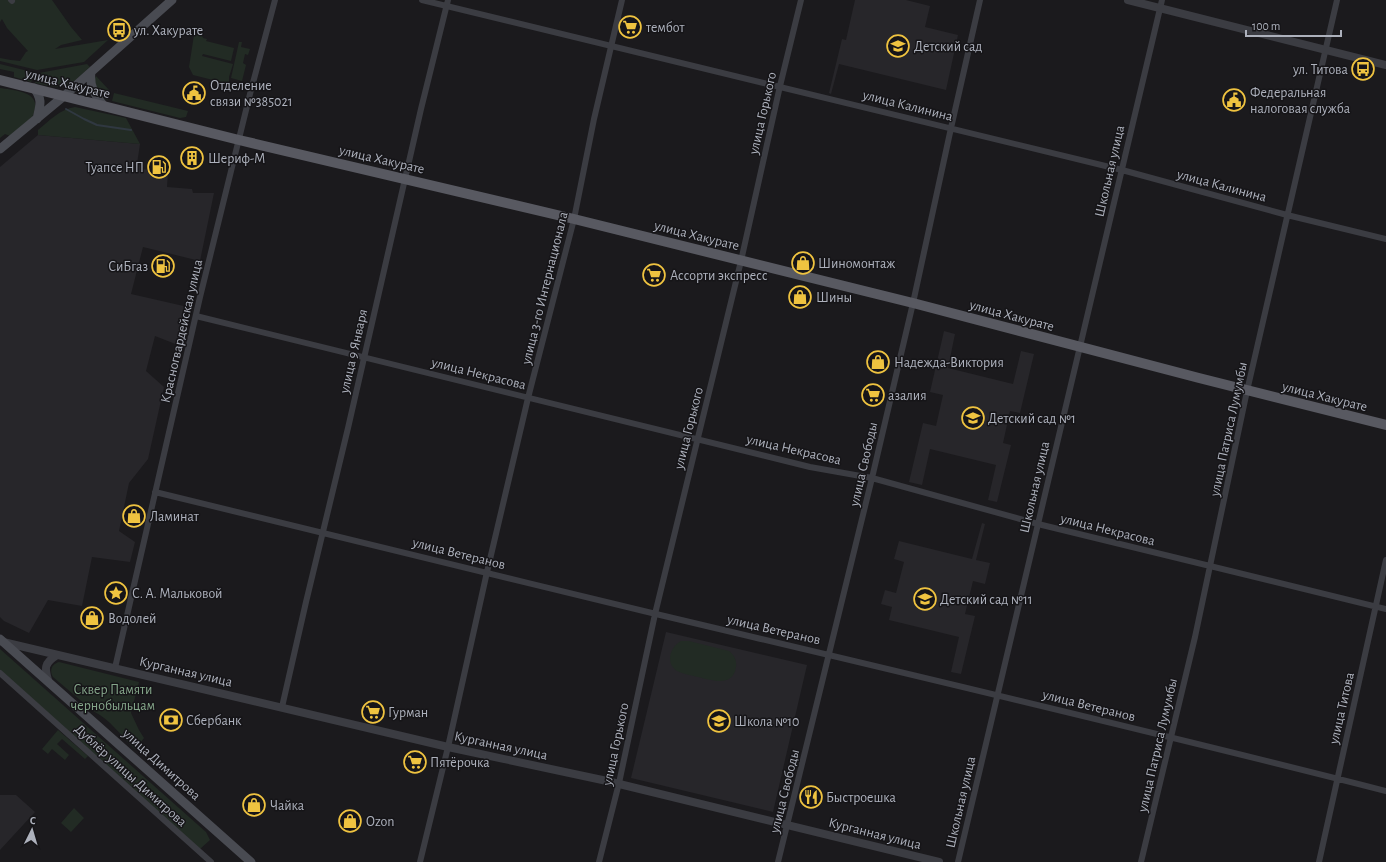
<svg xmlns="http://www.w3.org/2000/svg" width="1386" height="862" font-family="'Alegreya Sans',sans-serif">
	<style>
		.built { fill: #27262a }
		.green { fill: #222b24 }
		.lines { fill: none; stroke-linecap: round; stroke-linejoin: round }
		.stream { stroke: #303841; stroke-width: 2 }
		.minor { stroke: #3b3c42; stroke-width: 6 }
		.tertiary { stroke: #3b3c42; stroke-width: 8 }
		.secondary { stroke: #494b52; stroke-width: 9 }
		.primary { stroke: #585961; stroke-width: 10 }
		.labels { text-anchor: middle; stroke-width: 3; stroke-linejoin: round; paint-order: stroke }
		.poi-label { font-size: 14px; fill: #adb1bc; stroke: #161518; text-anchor: start }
		.street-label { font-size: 14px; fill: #adb1bc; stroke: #161518 }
		.park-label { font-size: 14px; fill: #85a68a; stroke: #161518 }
	</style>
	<rect width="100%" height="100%" fill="#1b1a1d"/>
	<!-- built -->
	<path class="built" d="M 855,0 L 906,0 L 930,6 L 925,27 L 958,35 L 946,90 L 839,64 L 831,94 L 829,93 L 842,39 L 846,40 Z
		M 38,135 L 140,144 L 137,164 L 142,165 L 142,169 L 168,172 L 167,187 L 192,189 L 193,193 L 214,193 L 200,261 L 143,247 L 131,294 L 188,307 L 178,345 L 155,336 L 146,371 L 164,387 L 148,459 L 129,483 L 119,531 L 135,542 L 130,562 L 92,557 L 82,606 L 48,600 L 29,633 L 4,621 L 0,617 L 0,167 Z
		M 944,331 L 955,334 L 948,368 L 1013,384 L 1021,351 L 1034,354 L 1020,413 L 1010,411 L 1003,443 L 1011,445 L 997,502 L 988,500 L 996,465 L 930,449 L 922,485 L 909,482 L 923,423 L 936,426 L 943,395 L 930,392 Z
		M 982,523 L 985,524 L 976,560 L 990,563 L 985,584 L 973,581 L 965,614 L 975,616 L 961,674 L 951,672 L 959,637 L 889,620 L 892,607 L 881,604 L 885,590 L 896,593 L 904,562 L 894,559 L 899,541 L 972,559 Z
		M 666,632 L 807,665 L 773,812 L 631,778 Z
		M 0,795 L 16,795 L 35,812 L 0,850 Z"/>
	<!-- green -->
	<path class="green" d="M 0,0 L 52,0 L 71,27 L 82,40 L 61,45 L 55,49 L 108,40 L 84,62 L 37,70 L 0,61 L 0,58 L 11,60 L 20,61 L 26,52 L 28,51 L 7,28 L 2,19 L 0,22 Z
		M 201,33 L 203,38 L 207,39 L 206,41 L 234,48 L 231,61 L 203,54 L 202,56 L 233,64 L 229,77 L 229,84 L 193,75 L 189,67 L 194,35 Z
		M 239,42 L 242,42 L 241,47 L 250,49 L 248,55 L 245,54 L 243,63 L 246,65 L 242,81 L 231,78 Z
		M 0,64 L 36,73 L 31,82 L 14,77 L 14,72 L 0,69 Z
		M 87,64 L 90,67 C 66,89 66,90 35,83 L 39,73 Z
		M 96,76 L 110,91 L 108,100 L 100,98 L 94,79 Z
		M 0,88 C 12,90 38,91 35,108 C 34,112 34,114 32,117 L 10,136 L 5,134 L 0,138 Z
		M 114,93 L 188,111 L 186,117 L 180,118 L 112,101 Z
		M 75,107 L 126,118 L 140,144 L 38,135 L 38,130 C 49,121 60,109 75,107 Z
		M 681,641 L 689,641 L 729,651 C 734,655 737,660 736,667 C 733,688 711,680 698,677 C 691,675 683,674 677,671 C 665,663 670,647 681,641 Z
		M 0,649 L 206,832 L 210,840 L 200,849 L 0,670 Z
		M 59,662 L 139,682 L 131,713 L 139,730 L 144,738 L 135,749 C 121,736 110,719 93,711 L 53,677 C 49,670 52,664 59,662 Z
		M 58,730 L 88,756 L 85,759 L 62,739 L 57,744 L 69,755 L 65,760 L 52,749 L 48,754 L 42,749 Z
		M 74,808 L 84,818 L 71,832 L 61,823 Z"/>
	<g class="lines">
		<!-- stream -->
		<path class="stream" d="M 66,109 L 84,119 L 97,125 L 131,130"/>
		<!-- minor -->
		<path class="minor" d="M 11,0 L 12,1
			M 422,0 L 1122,170 L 1287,215 L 1386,239
			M 196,316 L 810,467 L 872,478 L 1038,524 L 1386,609
			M 155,492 C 323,532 489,574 656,614 C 900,672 1143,729 1386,791
			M 115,668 L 200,297 L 250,94 L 275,0
			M 0,673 L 211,862
			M 282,707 L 306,602 L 348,428 L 421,109 L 448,0
			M 420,862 L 448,747 L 487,572 L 528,398 L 574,219 L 594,119 L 622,0
			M 599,862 L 619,783 L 655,614 L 741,261 L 780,86 L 801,0
			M 778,862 L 872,478 L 913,303 L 951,128 L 980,0
			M 958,862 L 1162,0
			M 1141,862 L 1195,637 L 1247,391 L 1337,0
			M 1319,862 L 1386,560"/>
		<!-- tertiary -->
		<path class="tertiary" d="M 1128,0 L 1386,65
			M 3,642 L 448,747 L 607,781 L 939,862
			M 49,683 C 44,668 44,663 57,655"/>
		<!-- secondary -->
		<path class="secondary" d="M 91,72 C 89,87 95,95 104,106
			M 34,88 C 43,100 40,105 37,119
			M 0,149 L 64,96 L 172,0
			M 0,639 L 251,862"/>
		<!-- primary -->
		<path class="primary" d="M 0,80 L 239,140 L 574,219 L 913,303 L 1199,378 L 1386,425"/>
	</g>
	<!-- icons -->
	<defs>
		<g id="supermarket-ring" transform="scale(1.15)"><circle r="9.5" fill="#161518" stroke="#efc340" stroke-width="1.5"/><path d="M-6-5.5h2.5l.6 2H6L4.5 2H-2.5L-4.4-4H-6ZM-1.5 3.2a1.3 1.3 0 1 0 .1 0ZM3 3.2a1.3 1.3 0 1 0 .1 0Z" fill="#efc340"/></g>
		<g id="bus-ring" transform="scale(1.15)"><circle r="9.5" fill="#161518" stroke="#efc340" stroke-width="1.5"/><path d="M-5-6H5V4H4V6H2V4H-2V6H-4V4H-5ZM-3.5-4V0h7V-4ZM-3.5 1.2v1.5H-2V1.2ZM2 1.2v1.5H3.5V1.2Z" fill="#efc340"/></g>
		<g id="school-ring" transform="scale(1.15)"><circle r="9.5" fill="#161518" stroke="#efc340" stroke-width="1.5"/><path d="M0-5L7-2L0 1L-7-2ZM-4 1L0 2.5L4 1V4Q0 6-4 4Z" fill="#efc340"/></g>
		<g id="civic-ring" transform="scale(1.15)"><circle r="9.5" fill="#161518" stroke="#efc340" stroke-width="1.5"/><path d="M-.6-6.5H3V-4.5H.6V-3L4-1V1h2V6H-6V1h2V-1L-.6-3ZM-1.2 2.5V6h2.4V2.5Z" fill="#efc340"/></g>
		<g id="building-ring" transform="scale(1.15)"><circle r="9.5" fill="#161518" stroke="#efc340" stroke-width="1.5"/><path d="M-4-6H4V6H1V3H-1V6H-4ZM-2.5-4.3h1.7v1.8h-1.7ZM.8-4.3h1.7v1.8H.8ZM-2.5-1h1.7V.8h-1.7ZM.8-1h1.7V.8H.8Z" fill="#efc340"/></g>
		<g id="fuel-ring" transform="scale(1.15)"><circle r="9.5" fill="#161518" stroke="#efc340" stroke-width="1.5"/><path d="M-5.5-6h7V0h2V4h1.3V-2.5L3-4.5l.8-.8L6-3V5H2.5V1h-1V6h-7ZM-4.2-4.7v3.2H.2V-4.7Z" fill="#efc340"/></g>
		<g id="shop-ring" transform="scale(1.15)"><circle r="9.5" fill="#161518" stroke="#efc340" stroke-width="1.5"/><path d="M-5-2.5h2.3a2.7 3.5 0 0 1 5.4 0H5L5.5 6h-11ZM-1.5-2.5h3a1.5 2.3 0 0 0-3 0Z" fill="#efc340"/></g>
		<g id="sight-ring" transform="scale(1.15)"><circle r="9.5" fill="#161518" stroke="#efc340" stroke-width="1.5"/><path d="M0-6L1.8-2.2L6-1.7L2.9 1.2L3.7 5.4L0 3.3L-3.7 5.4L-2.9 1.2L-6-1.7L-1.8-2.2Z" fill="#efc340"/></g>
		<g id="bank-ring" transform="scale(1.15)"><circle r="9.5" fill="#161518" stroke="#efc340" stroke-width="1.5"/><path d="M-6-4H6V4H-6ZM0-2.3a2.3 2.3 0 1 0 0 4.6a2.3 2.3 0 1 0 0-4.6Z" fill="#efc340"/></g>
		<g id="restaurant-ring" transform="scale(1.15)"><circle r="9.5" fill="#161518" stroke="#efc340" stroke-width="1.5"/><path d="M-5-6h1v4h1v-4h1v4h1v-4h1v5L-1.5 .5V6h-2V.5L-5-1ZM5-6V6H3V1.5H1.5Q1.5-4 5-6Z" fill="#efc340"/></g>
	</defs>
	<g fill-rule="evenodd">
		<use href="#supermarket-ring" x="630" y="27"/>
		<use href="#bus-ring" x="119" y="30"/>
		<use href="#school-ring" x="898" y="46"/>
		<use href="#bus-ring" x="1363" y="69"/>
		<use href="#civic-ring" x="194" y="93"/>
		<use href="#civic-ring" x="1234" y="100"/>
		<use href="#building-ring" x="192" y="158"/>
		<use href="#fuel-ring" x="159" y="167"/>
		<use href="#shop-ring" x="803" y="263"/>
		<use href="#fuel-ring" x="163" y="266"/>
		<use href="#supermarket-ring" x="654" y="275"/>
		<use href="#shop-ring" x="800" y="297"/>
		<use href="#shop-ring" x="878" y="362"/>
		<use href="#supermarket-ring" x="873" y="395"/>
		<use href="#school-ring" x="973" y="418"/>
		<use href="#shop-ring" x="134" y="516"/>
		<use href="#sight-ring" x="116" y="593"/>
		<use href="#school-ring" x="925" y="599"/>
		<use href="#shop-ring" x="92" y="618"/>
		<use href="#supermarket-ring" x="373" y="712"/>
		<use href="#bank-ring" x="171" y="720"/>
		<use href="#school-ring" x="719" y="721"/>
		<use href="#supermarket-ring" x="415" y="762"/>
		<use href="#restaurant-ring" x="811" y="797"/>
		<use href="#shop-ring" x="254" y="805"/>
		<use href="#shop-ring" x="350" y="821"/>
	</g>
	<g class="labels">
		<!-- poi labels -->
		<g class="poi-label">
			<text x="646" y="32">тембот</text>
			<text x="134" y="35">ул. Хакурате</text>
			<text x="914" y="51">Детский сад</text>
			<text x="1348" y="74" text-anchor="end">ул. Титова</text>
			<text x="210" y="90">Отделение<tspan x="210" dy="16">связи №385021</tspan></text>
			<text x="1250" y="97">Федеральная<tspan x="1250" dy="16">налоговая служба</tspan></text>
			<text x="208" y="163">Шериф-М</text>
			<text x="144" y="172" text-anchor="end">Туапсе НП</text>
			<text x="818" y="268">Шиномонтаж</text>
			<text x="148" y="271" text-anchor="end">СиБгаз</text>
			<text x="670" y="280">Ассорти экспресс</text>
			<text x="816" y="302">Шины</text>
			<text x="894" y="367">Надежда-Виктория</text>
			<text x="888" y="400">азалия</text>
			<text x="988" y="423">Детский сад №1</text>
			<text x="150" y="521">Ламинат</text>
			<text x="132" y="598">С. А. Мальковой</text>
			<text x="940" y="604">Детский сад №11</text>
			<text x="108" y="623">Водолей</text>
			<text x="388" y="717">Гурман</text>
			<text x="186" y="725">Сбербанк</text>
			<text x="734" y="726">Школа №10</text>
			<text x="430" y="767">Пятёрочка</text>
			<text x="826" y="802">Быстроешка</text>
			<text x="270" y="810">Чайка</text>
			<text x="366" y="826">Ozon</text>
		</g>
		<!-- street labels -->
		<g class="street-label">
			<text transform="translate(68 83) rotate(14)" y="5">улица Хакурате</text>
			<text transform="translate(908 105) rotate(14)" y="5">улица Калинина</text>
			<text transform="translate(762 113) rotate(-77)" y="5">улица Горького</text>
			<text transform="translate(382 159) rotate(13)" y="5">улица Хакурате</text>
			<text transform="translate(1109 171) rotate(-77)" y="5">Школьная улица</text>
			<text transform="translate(1222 185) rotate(15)" y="5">улица Калинина</text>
			<text transform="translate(697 235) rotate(14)" y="5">улица Хакурате</text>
			<text transform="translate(544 288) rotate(-76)" y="5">улица 3-го Интернационала</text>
			<text transform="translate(1012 315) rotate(15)" y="5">улица Хакурате</text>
			<text transform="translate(181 331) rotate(-77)" y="5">Красногвардейская улица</text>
			<text transform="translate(353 351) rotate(-77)" y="5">улица 9 Января</text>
			<text transform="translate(479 373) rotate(14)" y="5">улица Некрасова</text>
			<text transform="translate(1325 396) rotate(14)" y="5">улица Хакурате</text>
			<text transform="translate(688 428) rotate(-76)" y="5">улица Горького</text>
			<text transform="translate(1228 429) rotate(-78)" y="5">улица Патриса Лумумбы</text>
			<text transform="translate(794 449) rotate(13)" y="5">улица Некрасова</text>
			<text transform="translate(863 464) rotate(-77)" y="5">улица Свободы</text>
			<text transform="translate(1034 487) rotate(-77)" y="5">Школьная улица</text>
			<text transform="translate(1108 529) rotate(14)" y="5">улица Некрасова</text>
			<text transform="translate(459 553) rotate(14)" y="5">улица Ветеранов</text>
			<text transform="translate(774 629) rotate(13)" y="5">улица Ветеранов</text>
			<text transform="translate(186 671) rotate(13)" y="5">Курганная улица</text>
			<text transform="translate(1089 705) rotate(14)" y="5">улица Ветеранов</text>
			<text transform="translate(1341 708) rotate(-77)" y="5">улица Титова</text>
			<text transform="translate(615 744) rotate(-78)" y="5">улица Горького</text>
			<text transform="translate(501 745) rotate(12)" y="5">Курганная улица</text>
			<text transform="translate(1157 745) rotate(-77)" y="5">улица Патриса Лумумбы</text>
			<text transform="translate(162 764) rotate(42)" y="5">улица Димитрова</text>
			<text transform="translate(131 775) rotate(42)" y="5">Дублёр улицы Димитрова</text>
			<text transform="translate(784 791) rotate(-76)" y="5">улица Свободы</text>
			<text transform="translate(960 802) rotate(-77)" y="5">Школьная улица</text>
			<text transform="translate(875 833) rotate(14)" y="5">Курганная улица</text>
		</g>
		<!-- park labels -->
		<g class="park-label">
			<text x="113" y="694">Сквер Памяти<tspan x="113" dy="16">чернобыльцам</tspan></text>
		</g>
	</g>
	<!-- north arrow -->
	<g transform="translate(32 830) rotate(5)" stroke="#161518" stroke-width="3" paint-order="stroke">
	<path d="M0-3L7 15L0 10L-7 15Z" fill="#adb1bc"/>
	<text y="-6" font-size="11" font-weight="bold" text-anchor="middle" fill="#adb1bc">С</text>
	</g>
	<!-- scale -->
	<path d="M1246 30v6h95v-6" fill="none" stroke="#adb1bc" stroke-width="2"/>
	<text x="1252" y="30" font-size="12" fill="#adb1bc" stroke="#161518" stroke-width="3" paint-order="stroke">100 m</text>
</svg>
